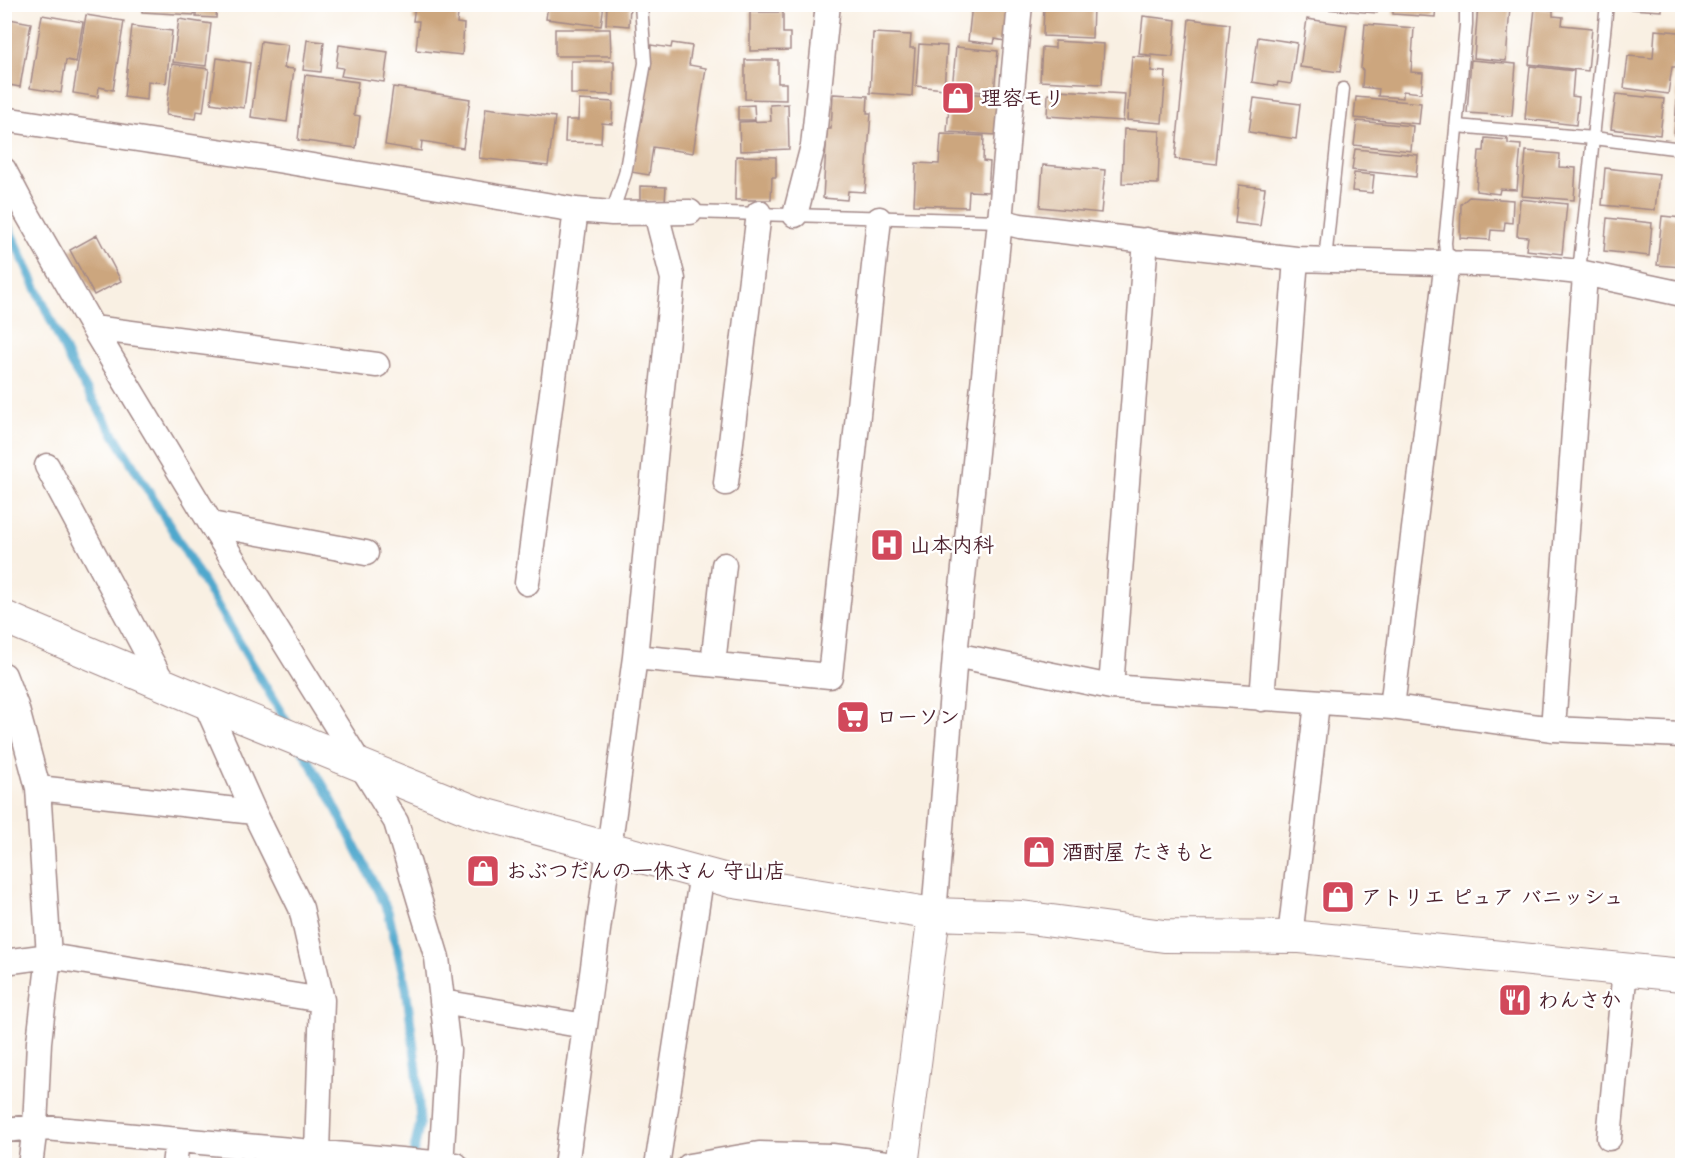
<svg xmlns="http://www.w3.org/2000/svg" width="1687" height="1170" font-family="'Playpen Sans','Klee One',sans-serif">
	<style>
		.lines { fill: none; stroke-linecap: round; stroke-linejoin: round }
		.stream { stroke: #4fa8cd; stroke-width: 9 }
		.building { fill: #cca67e }
		.service-casing { stroke: #a28887; stroke-width: 15 }
		.minor-casing { stroke: #a28887; stroke-width: 27 }
		.tertiary-casing { stroke: #a28887; stroke-width: 34 }
		.service { stroke: #fff; stroke-width: 12 }
		.minor { stroke: #fff; stroke-width: 24 }
		.tertiary { stroke: #fff; stroke-width: 32 }
		.labels { text-anchor: middle; stroke-width: 5; stroke-linejoin: round; paint-order: stroke }
		.poi-label { font-size: 21px; font-weight: bold; fill: #4a1f2b; stroke: #fff; text-anchor: start }
	</style>
	<rect width="100%" height="100%" fill="#fff"/>
	<filter id="ink" filterUnits="userSpaceOnUse"><feTurbulence type="fractalNoise" baseFrequency=".0167" numOctaves="2"/><feDisplacementMap in="SourceGraphic" scale="12" xChannelSelector="R" yChannelSelector="G"/><feConvolveMatrix kernelMatrix="1 2 1 2 8 2 1 2 1" color-interpolation-filters="sRGB"/></filter>
	<filter id="wash" filterUnits="userSpaceOnUse"><feTurbulence type="fractalNoise" baseFrequency=".008" numOctaves="4" result="noise"/><feDisplacementMap in="SourceGraphic" scale="24" xChannelSelector="R" yChannelSelector="G"/><feGaussianBlur stdDeviation="1.35" result="paint"/><feColorMatrix in="noise" values="0 0 0 0 0 0 0 0 0 0 0 0 0 0 0 0 0 1.4 0 .05"/><feComposite in="paint" operator="in"/></filter>
	<g filter="url(#wash)">
		<rect width="100%" height="100%" fill="#f9f0e3"/>
		<g class="lines">
			<!-- stream -->
			<path class="stream" d="M 1449,4 L 1449,5
				M 4,218 L 71,364 L 182,546 L 289,726
				M 303,751 L 329,795 L 388,911 L 406,987 L 417,1071 L 420,1123 L 412,1159"/>
		</g>
		<g id="blocks">
			<!-- building -->
			<path class="building" d="M 142,4 L 195,4 L 194,15 L 142,12 Z
				M 196,4 L 217,4 L 216,18 L 196,17 Z
				M 548,4 L 604,4 L 601,26 L 546,19 Z
				M 933,4 L 959,4 L 958,11 Z
				M 972,4 L 991,6 L 991,4 L 1010,4 L 1005,41 L 995,39 L 994,44 L 968,41 Z
				M 1044,4 L 1093,6 L 1092,38 L 1043,36 Z
				M 1325,4 L 1378,4 L 1377,13 L 1325,9 Z
				M 1393,4 L 1436,4 L 1435,17 L 1393,14 Z
				M 1478,4 L 1510,7 L 1506,61 L 1474,58 Z
				M 1539,4 L 1568,4 L 1567,9 L 1539,6 Z
				M 1629,4 L 1662,4 L 1662,11 L 1629,9 Z
				M 415,5 L 459,5 L 457,23 L 464,24 L 462,55 L 416,50 L 419,21 L 413,21 Z
				M 607,5 L 630,5 L 629,26 L 606,24 Z
				M 1535,8 L 1553,10 L 1553,16 L 1563,17 L 1562,25 L 1592,28 L 1588,71 L 1529,64 Z
				M 750,12 L 783,12 L 783,33 L 790,33 L 790,50 L 750,51 Z
				M 42,15 L 83,22 L 76,62 L 66,60 L 61,93 L 30,88 Z
				M 86,15 L 124,21 L 113,90 L 99,87 L 98,97 L 73,93 Z
				M 1143,16 L 1176,20 L 1173,57 L 1139,54 Z
				M 4,18 L 31,23 L 20,87 L 4,84 Z
				M 179,19 L 211,24 L 206,66 L 173,62 Z
				M 1189,19 L 1230,24 L 1216,164 L 1175,159 Z
				M 1307,19 L 1347,25 L 1340,72 L 1300,67 Z
				M 1365,24 L 1414,28 L 1411,72 L 1423,73 L 1421,93 L 1403,91 L 1403,98 L 1378,96 L 1379,89 L 1362,87 L 1363,70 L 1361,69 Z
				M 132,26 L 172,31 L 166,83 L 148,81 L 147,100 L 124,97 Z
				M 555,29 L 610,29 L 611,56 L 555,56 Z
				M 1655,30 L 1679,32 L 1676,67 L 1672,67 L 1668,94 L 1624,88 L 1628,56 L 1653,58 Z
				M 873,33 L 911,35 L 910,48 L 915,48 L 912,96 L 870,93 Z
				M 1258,37 L 1297,43 L 1291,84 L 1278,82 L 1277,86 L 1252,82 Z
				M 307,40 L 324,42 L 321,72 L 303,70 Z
				M 261,41 L 288,45 L 284,68 L 294,69 L 287,122 L 251,117 Z
				M 1055,41 L 1104,44 L 1102,84 L 1040,81 L 1042,47 L 1055,48 Z
				M 672,43 L 692,46 L 689,65 L 706,68 L 693,153 L 653,147 L 649,175 L 631,172 L 651,45 L 671,48 Z
				M 919,44 L 947,46 L 944,89 L 916,86 Z
				M 339,45 L 388,52 L 384,82 L 341,76 L 343,68 L 336,67 Z
				M 956,47 L 998,51 L 994,93 L 952,89 Z
				M 1132,56 L 1152,57 L 1151,71 L 1166,72 L 1162,123 L 1127,120 Z
				M 217,58 L 250,63 L 244,108 L 211,103 Z
				M 745,60 L 778,60 L 778,83 L 786,83 L 786,100 L 745,99 Z
				M 1471,60 L 1516,64 L 1512,116 L 1467,113 Z
				M 571,61 L 614,61 L 614,95 L 571,94 Z
				M 172,64 L 209,69 L 203,112 L 197,111 L 196,119 L 166,115 Z
				M 1530,66 L 1574,71 L 1572,96 L 1579,97 L 1576,125 L 1525,119 Z
				M 305,75 L 358,82 L 354,115 L 360,116 L 356,148 L 298,140 Z
				M 1679,78 L 1682,78 L 1682,136 L 1674,135 Z
				M 393,87 L 470,99 L 463,148 L 422,141 L 421,151 L 385,145 Z
				M 1058,90 L 1125,94 L 1123,121 L 1047,116 L 1048,94 L 1058,95 Z
				M 950,93 L 999,95 L 997,135 L 947,132 Z
				M 833,94 L 868,96 L 867,113 L 871,113 L 865,192 L 848,191 L 847,200 L 823,198 L 827,129 L 831,129 Z
				M 1616,94 L 1664,99 L 1660,135 L 1611,129 Z
				M 1356,97 L 1421,103 L 1419,124 L 1354,118 Z
				M 1254,98 L 1300,104 L 1296,139 L 1249,132 Z
				M 579,100 L 613,102 L 612,124 L 602,123 L 601,143 L 565,142 L 566,120 L 578,120 Z
				M 788,104 L 789,149 L 740,151 L 739,122 L 771,121 L 770,105 Z
				M 754,105 L 755,120 L 738,120 L 738,106 Z
				M 486,108 L 555,117 L 548,166 L 479,158 Z
				M 1357,121 L 1413,126 L 1411,151 L 1354,145 Z
				M 1124,129 L 1160,131 L 1158,184 L 1122,183 Z
				M 941,134 L 984,136 L 983,161 L 990,162 L 988,192 L 969,191 L 968,207 L 914,205 L 916,163 L 939,164 Z
				M 1485,138 L 1508,140 L 1508,144 L 1521,145 L 1517,190 L 1500,189 L 1499,194 L 1476,191 L 1479,151 L 1484,151 Z
				M 1355,149 L 1418,155 L 1416,177 L 1352,170 Z
				M 1526,151 L 1560,154 L 1559,167 L 1576,168 L 1574,200 L 1522,196 Z
				M 736,156 L 776,157 L 776,177 L 772,177 L 771,200 L 735,200 Z
				M 1043,165 L 1105,170 L 1101,213 L 1040,207 Z
				M 1605,168 L 1659,174 L 1655,210 L 1602,205 Z
				M 1354,173 L 1374,175 L 1372,193 L 1352,191 Z
				M 1239,185 L 1265,188 L 1260,226 L 1235,223 Z
				M 640,186 L 666,187 L 665,202 L 640,201 Z
				M 1469,197 L 1513,200 L 1512,223 L 1505,222 L 1504,231 L 1491,230 L 1490,240 L 1460,238 L 1461,204 Z
				M 1520,199 L 1567,204 L 1562,254 L 1526,250 L 1528,237 L 1517,236 Z
				M 1662,216 L 1682,218 L 1682,267 L 1657,265 Z
				M 1607,218 L 1652,223 L 1649,256 L 1604,251 Z
				M 97,235 L 121,281 L 94,295 L 70,250 Z"/>
		</g>
	</g>
	<g filter="url(#ink)">
		<use href="#blocks" fill-opacity="0" stroke="#a28887" stroke-width="1.5"/>
		<g class="lines">
			<!-- service casing -->
			<g class="service-casing">
				<path id="service" d="M 1457,126 L 1593,138 L 1682,149
					M 690,212 L 1000,221
					M 612,213 L 625,174 L 645,63 L 641,4
					M 1325,260 L 1343,89
					M 1447,261 L 1445,243 L 1466,25 L 1466,4
					M 1579,272 L 1607,4"/>
			</g>
			<!-- minor casing -->
			<g class="minor-casing">
				<path id="minor" d="M 4,119 L 271,159 L 576,210 L 612,213 L 690,212
					M 4,170 L 25,210 L 93,328 L 211,524 L 396,822 L 437,958 L 448,1050 L 441,1166
					M 795,215 L 813,146 L 828,4
					M 1000,221 L 1020,226 L 1296,259 L 1512,265 L 1579,272 L 1682,294
					M 93,328 L 377,365
					M 47,466 L 164,685
					M 726,483 L 759,213
					M 211,524 L 366,553
					M 527,583 L 576,210
					M 955,655 L 1111,687 L 1392,707 L 1553,729 L 1682,735
					M 635,657 L 830,676 L 879,219
					M 713,664 L 724,565
					M 4,675 L 16,706 L 38,788 L 49,956 L 39,1042 L 35,1127 L 30,1166
					M 1111,687 L 1146,240
					M 1262,699 L 1296,259
					M 205,702 L 254,812 L 301,908 L 322,1000 L 317,1152
					M 1392,707 L 1447,261
					M 1553,729 L 1585,275
					M 38,788 L 254,812
					M 934,914 L 955,655 L 1000,221 L 1020,4
					M 1290,937 L 1317,703
					M 4,962 L 49,956 L 322,1000
					M 442,1002 L 585,1026
					M 4,1130 L 35,1127 L 456,1165
					M 1609,1138 L 1625,969
					M 174,1166 L 177,1140
					M 566,1166 L 635,657 L 673,279 L 656,213
					M 657,1166 L 702,873
					M 689,1166 L 759,1154 L 832,1156 L 902,1165"/>
			</g>
			<!-- tertiary casing -->
			<g class="tertiary-casing">
				<path id="tertiary" d="M 4,617 L 205,702 L 476,812 L 734,882 L 934,914 L 1022,917 L 1164,936 L 1300,937 L 1682,975
					M 902,1166 L 934,914"/>
			</g>
			<!-- service -->
			<use href="#service" class="service"/>
			<!-- minor -->
			<use href="#minor" class="minor"/>
			<!-- tertiary -->
			<use href="#tertiary" class="tertiary"/>
		</g>
	</g>
	<!-- icons -->
	<defs>
		<g id="shop-square" transform="scale(1.725)"><rect x="-9" y="-9" width="18" height="18" rx="4" fill="#d1495b" stroke="#fff"/><path d="M-5-2.5h2.3a2.7 3.5 0 0 1 5.4 0H5L5.5 6h-11ZM-1.5-2.5h3a1.5 2.3 0 0 0-3 0Z" fill="#fff"/></g>
		<g id="hospital-square" transform="scale(1.725)"><rect x="-9" y="-9" width="18" height="18" rx="4" fill="#d1495b" stroke="#fff"/><path d="M-5-5h3v3.5h4V-5h3V5h-3V1.5h-4V5h-3Z" fill="#fff"/></g>
		<g id="supermarket-square" transform="scale(1.725)"><rect x="-9" y="-9" width="18" height="18" rx="4" fill="#d1495b" stroke="#fff"/><path d="M-6-5.5h2.5l.6 2H6L4.5 2H-2.5L-4.4-4H-6ZM-1.5 3.2a1.3 1.3 0 1 0 .1 0ZM3 3.2a1.3 1.3 0 1 0 .1 0Z" fill="#fff"/></g>
		<g id="restaurant-square" transform="scale(1.725)"><rect x="-9" y="-9" width="18" height="18" rx="4" fill="#d1495b" stroke="#fff"/><path d="M-5-6h1v4h1v-4h1v4h1v-4h1v5L-1.5 .5V6h-2V.5L-5-1ZM5-6V6H3V1.5H1.5Q1.5-4 5-6Z" fill="#fff"/></g>
	</defs>
	<g fill-rule="evenodd">
		<use href="#shop-square" x="958" y="98"/>
		<use href="#hospital-square" x="887" y="545"/>
		<use href="#supermarket-square" x="853" y="717"/>
		<use href="#shop-square" x="1039" y="852"/>
		<use href="#shop-square" x="483" y="871"/>
		<use href="#shop-square" x="1338" y="897"/>
		<use href="#restaurant-square" x="1515" y="1000"/>
	</g>
	<g class="labels">
		<!-- poi labels -->
		<g class="poi-label">
			<text x="981" y="105">理容モリ</text>
			<text x="910" y="552">山本内科</text>
			<text x="876" y="724">ローソン</text>
			<text x="1062" y="859">酒酎屋 たきもと</text>
			<text x="506" y="878">おぶつだんの一休さん 守山店</text>
			<text x="1361" y="904">アトリエ ピュア バニッシュ</text>
			<text x="1538" y="1007">わんさか</text>
		</g>
	</g>
	<!-- margin -->
	<rect width="1687" height="1170" fill="none" stroke="#fff" stroke-width="24"/>
</svg>
